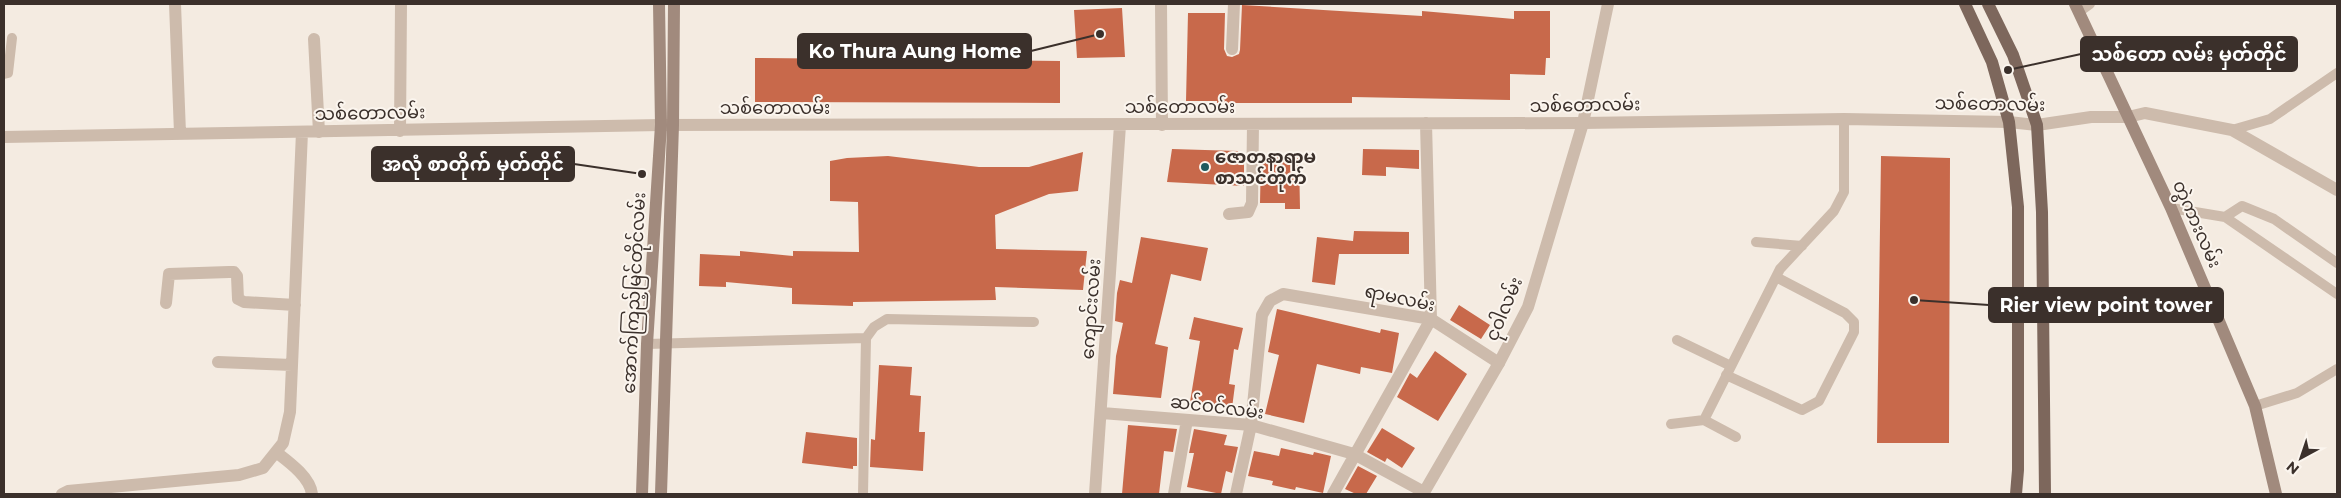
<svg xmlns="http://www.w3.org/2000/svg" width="2341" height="498" font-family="Montserrat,'Noto Sans Myanmar',sans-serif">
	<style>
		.building { fill: #c8694b }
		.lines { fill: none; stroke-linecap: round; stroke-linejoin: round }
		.service { stroke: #cdbbac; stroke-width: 10 }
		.minor { stroke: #cdbbac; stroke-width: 12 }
		.tertiary { stroke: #cdbbac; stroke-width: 12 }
		.secondary { stroke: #a18a7d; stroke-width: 12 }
		.primary { stroke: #7d675c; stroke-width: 12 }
		.poi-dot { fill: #1f5a5e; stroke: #fbf5ee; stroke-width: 2 }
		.labels { text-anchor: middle; stroke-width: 4; stroke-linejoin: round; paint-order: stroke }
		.street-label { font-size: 18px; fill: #3b302b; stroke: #fbf5ee }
		.poi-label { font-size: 18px; font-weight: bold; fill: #3b302b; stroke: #fbf5ee; text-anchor: start }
		.leader { fill: none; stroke: #3b302b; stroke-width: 2 }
		.callout-dot { fill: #3b302b; stroke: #fbf5ee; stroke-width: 2 }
		.callout { fill: #3b302b; stroke: #3b302b; stroke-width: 2 }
		.callout-label { font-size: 19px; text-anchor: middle; font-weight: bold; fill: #fff }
	</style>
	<rect width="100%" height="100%" fill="#f4ebe1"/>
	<!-- building -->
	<path class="building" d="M 1242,5 L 1422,16 L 1422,11 L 1514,19 L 1514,11 L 1550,11 L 1550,58 L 1546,58 L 1545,75 L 1510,74 L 1510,100 L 1352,97 L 1352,103 L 1217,103 L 1217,101 L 1186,101 L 1188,13 L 1225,13 L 1224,49 L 1227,56 L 1232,57 L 1239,54 L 1240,50 Z
		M 1122,8 L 1125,57 L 1077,58 L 1074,10 Z
		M 755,58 L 1060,61 L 1060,103 L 755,102 Z
		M 1172,149 L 1238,151 L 1239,156 L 1244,156 L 1244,186 L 1167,182 Z
		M 1363,149 L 1419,150 L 1419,169 L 1386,167 L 1386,176 L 1362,175 Z
		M 1083,152 L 1078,191 L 1049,194 L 995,215 L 996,249 L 1087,251 L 1083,290 L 995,287 L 996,300 L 853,302 L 853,306 L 792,304 L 792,288 L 726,282 L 726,287 L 699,286 L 700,254 L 740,256 L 740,251 L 793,256 L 793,251 L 859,252 L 858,202 L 830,201 L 830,161 L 847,158 L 888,156 L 979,167 L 1029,167 Z
		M 1261,156 L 1299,158 L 1300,209 L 1285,209 L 1285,203 L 1260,203 Z
		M 1881,156 L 1950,158 L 1949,443 L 1877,443 Z
		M 1354,231 L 1409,232 L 1409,254 L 1339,254 L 1335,285 L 1312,282 L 1317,237 L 1353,241 Z
		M 1141,237 L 1208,248 L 1201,281 L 1171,274 L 1155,344 L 1168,347 L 1161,398 L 1113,394 L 1116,356 L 1123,323 L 1115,321 L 1117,293 L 1120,280 L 1132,283 Z
		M 1459,305 L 1490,325 L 1481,339 L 1450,320 Z
		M 1277,309 L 1380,333 L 1381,329 L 1399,333 L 1392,373 L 1361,367 L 1360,374 L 1317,364 L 1304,423 L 1265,414 L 1279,355 L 1268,352 Z
		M 1194,317 L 1243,328 L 1238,350 L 1234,349 L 1229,384 L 1235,385 L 1232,408 L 1190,402 L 1200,341 L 1189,339 Z
		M 1435,351 L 1467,374 L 1438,421 L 1397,397 L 1410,373 L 1417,378 Z
		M 879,365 L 912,367 L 910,395 L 921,396 L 919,432 L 925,432 L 923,471 L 870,467 L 871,439 L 875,440 Z
		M 1128,425 L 1177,429 L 1173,452 L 1164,451 L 1159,494 L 1122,494 Z
		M 1382,428 L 1415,448 L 1402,468 L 1387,458 L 1385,462 L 1367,452 Z
		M 1194,429 L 1227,435 L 1224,445 L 1238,447 L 1232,473 L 1226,471 L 1221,494 L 1187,487 L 1194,453 L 1189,453 Z
		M 806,432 L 857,438 L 857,466 L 853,466 L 853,469 L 802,463 Z
		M 1281,448 L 1313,455 L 1314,452 L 1331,456 L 1323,493 L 1296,487 L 1295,490 L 1272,485 L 1273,481 L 1248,476 L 1254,451 L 1279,456 Z
		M 1358,466 L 1377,476 L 1366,494 L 1356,494 L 1345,489 Z"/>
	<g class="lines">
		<!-- service -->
		<path class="service" d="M 2079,12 L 2090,4
			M 4,74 L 8,73 L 12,38
			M 2232,130 L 2270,119 L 2337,73
			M 2171,208 L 2225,217 L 2337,294
			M 2225,217 L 2242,206 L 2274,219 L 2337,263
			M 1756,242 L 1802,246
			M 1677,340 L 1731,366
			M 647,344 L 866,338
			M 1726,375 L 1802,410 L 1819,401 L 1854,332 L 1854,322 L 1845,313 L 1776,277
			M 2255,406 L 2297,393 L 2337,369
			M 1704,420 L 1736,437
			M 1671,424 L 1704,420 L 1780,269 L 1834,211 L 1844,192 L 1844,119
			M 863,494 L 866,338 L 874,327 L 887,319 L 1034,322"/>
		<!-- minor -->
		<path class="minor" d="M 175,4 L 180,133
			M 1161,4 L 1162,125
			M 314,39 L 319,132
			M 1232,49 L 1234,4
			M 400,131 L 401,4
			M 4,137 L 661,125 L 1583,123 L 1844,119 L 2009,122 L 2037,125 L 2091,117 L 2128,117 L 2145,113 L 2232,130 L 2337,190
			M 1229,214 L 1248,212 L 1252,203 L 1253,124
			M 166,303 L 169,274 L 229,272 L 234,272 L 237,276 L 238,299 L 244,302 L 295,305
			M 218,362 L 292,365
			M 1102,413 L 1251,425 L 1354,454 L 1424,492
			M 276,452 C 289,462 310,477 312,494
			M 62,494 L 68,491 L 239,475 L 263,468 L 283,443 L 290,412 L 302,132
			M 1095,494 L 1120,125
			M 1174,494 L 1187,420
			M 1236,494 L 1251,425 L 1262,315 L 1270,301 L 1283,294 L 1431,319 L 1499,363
			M 1333,494 L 1431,319 L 1426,123"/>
		<!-- tertiary -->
		<path class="tertiary" d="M 1423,494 L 1499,363 L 1528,307 L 1583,123 L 1608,4"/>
		<!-- secondary -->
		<path class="secondary" d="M 2075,4 L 2171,208 L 2255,406 L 2276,494
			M 642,494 L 647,344 L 661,125 L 659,4
			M 661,494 L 673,125 L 674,4"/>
		<!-- primary -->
		<path class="primary" d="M 1965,4 L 1992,62 L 2009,122 L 2018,207 L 2018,470 L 2016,494
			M 1988,4 L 2013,55 L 2037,125 L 2042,212 L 2045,494"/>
	</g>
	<!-- markers -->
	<circle class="poi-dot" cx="1205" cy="167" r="5"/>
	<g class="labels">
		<!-- street labels -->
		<g class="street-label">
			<text transform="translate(1990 104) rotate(1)" y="6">သစ်တောလမ်း</text>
			<text transform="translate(1585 105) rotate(-1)" y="6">သစ်တောလမ်း</text>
			<text x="1180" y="113">သစ်တောလမ်း</text>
			<text x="775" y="114">သစ်တောလမ်း</text>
			<text transform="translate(370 113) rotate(-1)" y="6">သစ်တောလမ်း</text>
			<text transform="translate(2197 224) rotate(66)" y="6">တွဲကားလမ်း</text>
			<text transform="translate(634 293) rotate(-87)" y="6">အောက်ကြည့်မြင်တိုင်လမ်း</text>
			<text transform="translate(1400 298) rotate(12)" y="6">ရာမလမ်း</text>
			<text transform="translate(1091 309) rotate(-86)" y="6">ကျောင်းလမ်း</text>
			<text transform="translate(1504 309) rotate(-67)" y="6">ငုဝါလမ်း</text>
			<text transform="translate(1217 407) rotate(7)" y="6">ဆင်ဝင်လမ်း</text>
		</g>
		<!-- poi labels -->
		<g class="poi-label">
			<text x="1215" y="163">ဇောတနာရာမ<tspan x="1215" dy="21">စာသင်တိုက်</tspan></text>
		</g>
	</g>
	<!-- callouts -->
	<path class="leader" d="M1100 34L1031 51M2008 70L2081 54M642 174L574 164M1914 300L1989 305"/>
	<g class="callout-dot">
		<circle cx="1100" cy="34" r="5"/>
		<circle cx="2008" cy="70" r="5"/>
		<circle cx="642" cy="174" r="5"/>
		<circle cx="1914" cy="300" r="5"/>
	</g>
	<g class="callout">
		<rect x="798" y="34" width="233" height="34" rx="5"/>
		<rect x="2081" y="37" width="216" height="34" rx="5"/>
		<rect x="372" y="147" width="202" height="34" rx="5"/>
		<rect x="1989" y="288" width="234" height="34" rx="5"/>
	</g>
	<g class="callout-label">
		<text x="915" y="58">Ko Thura Aung Home</text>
		<text x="2189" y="61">သစ်တော လမ်း မှတ်တိုင်</text>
		<text x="473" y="171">အလုံ စာတိုက် မှတ်တိုင်</text>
		<text x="2106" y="312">Rier view point tower</text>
	</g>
	<!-- border -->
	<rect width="2341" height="498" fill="none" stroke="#3b302b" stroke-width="10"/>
	<!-- north arrow -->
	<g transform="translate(2301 458) rotate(220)" stroke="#fbf5ee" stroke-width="4" paint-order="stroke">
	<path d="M0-4L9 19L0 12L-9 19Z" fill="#3b302b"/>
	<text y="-8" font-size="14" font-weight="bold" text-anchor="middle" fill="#3b302b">N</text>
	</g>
</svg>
